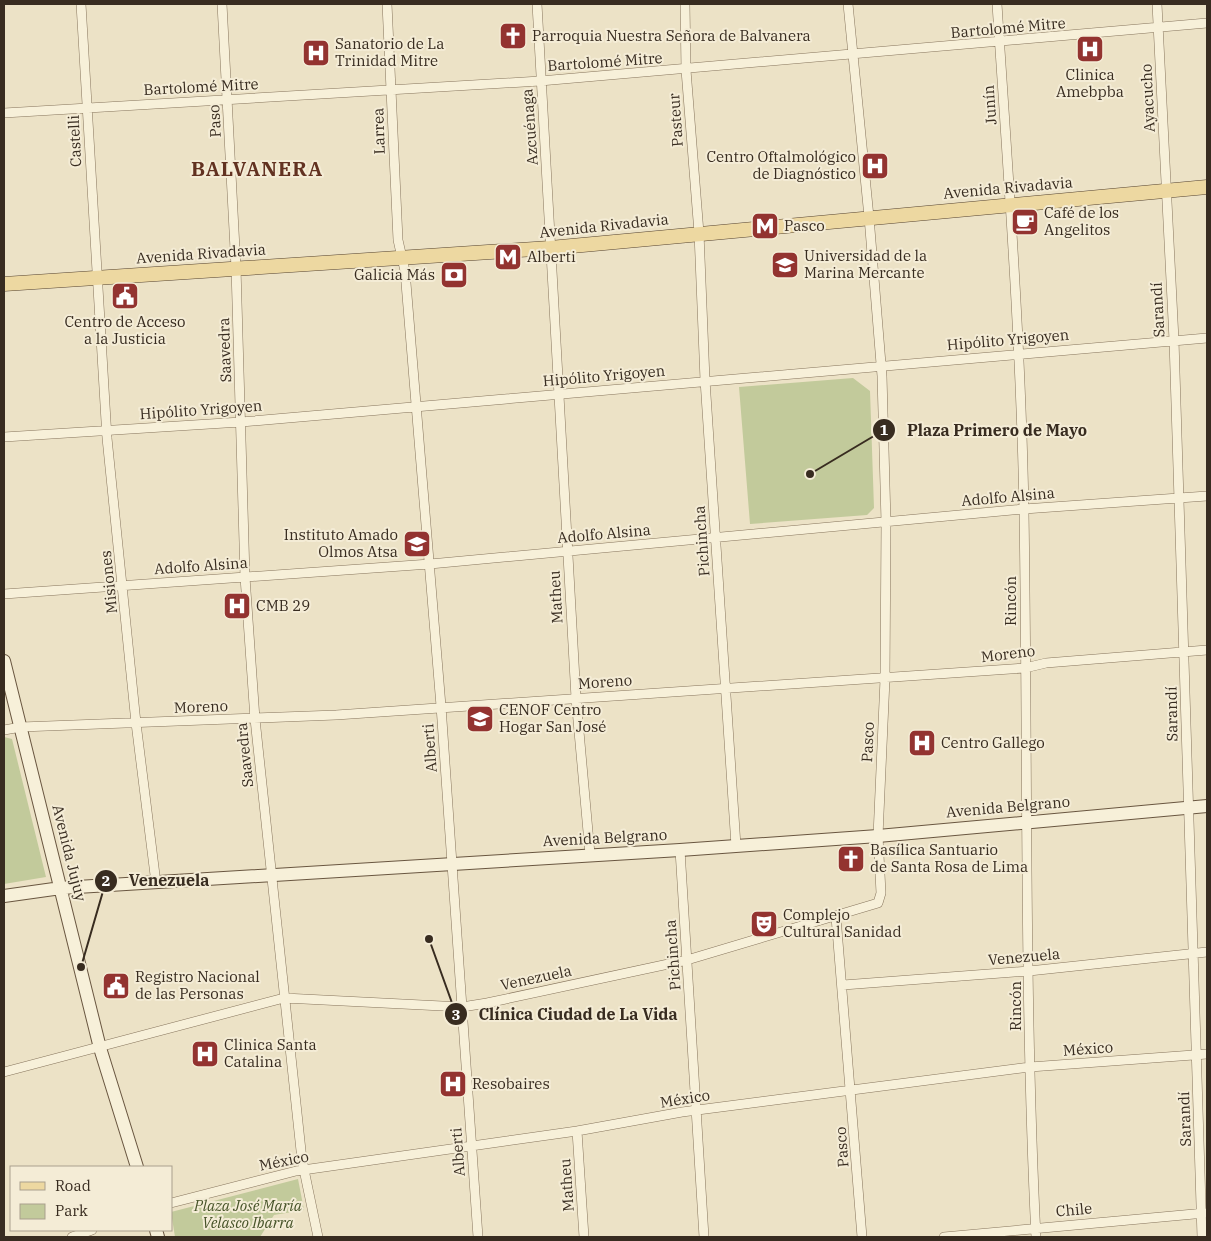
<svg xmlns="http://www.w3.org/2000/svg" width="1211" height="1241" font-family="'IBM Plex Serif',serif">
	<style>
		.green { fill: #c2ca9b }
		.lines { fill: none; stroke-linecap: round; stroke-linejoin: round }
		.street-casing { stroke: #87755d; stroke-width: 10 }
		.secondary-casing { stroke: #695640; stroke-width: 14 }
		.primary-casing { stroke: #554331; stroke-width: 15 }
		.street { stroke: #f7f0d9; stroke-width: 9 }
		.secondary { stroke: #f7f0d9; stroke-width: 12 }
		.primary { stroke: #edd8a1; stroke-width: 14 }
		.labels { text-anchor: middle; stroke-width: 4; stroke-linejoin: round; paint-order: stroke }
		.street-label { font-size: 15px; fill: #382c20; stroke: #f4ecd6 }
		.poi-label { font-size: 15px; fill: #382c20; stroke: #f4ecd6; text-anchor: start }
		.park-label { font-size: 15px; font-style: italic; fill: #465328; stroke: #f4ecd6 }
		.district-label { font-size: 20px; font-weight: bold; letter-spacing: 1px; fill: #623221; stroke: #f4ecd6 }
		.leader { fill: none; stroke: #382c20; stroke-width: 2 }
		.callout-dot { fill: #382c20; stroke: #f4ecd6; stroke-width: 2 }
		.mark-label { font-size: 15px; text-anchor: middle; font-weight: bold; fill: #fff }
		.callout-label { font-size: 16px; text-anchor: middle; font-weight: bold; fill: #382c20; stroke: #f4ecd6; stroke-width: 4; stroke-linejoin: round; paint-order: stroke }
	</style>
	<rect width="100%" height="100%" fill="#ece2c6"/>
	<!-- green -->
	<path class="green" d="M 853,378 L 870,391 L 874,508 L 867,515 L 750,524 L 739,387 Z
		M 4,737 L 12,739 L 46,877 L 4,884 Z
		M 298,1179 L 304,1210 L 274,1215 L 260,1237 L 175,1237 L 171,1212 Z"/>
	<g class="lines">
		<!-- street casing -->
		<g class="street-casing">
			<path id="street" d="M 81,4 L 107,438 L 136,723 L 156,883
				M 222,4 L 236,268 L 245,577 L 255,719 L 302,1160 L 318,1237
				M 387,4 L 398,240 L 405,271 L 441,706 L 478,1237
				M 537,4 L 576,698 L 590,854
				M 685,4 L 686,70 L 699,233 L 705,380 L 736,846
				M 997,4 C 1008,173 1021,342 1024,512 C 1028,754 1024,996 1036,1237
				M 1157,4 L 1174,340 L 1202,1237
				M 4,113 L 540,81 L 1207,23
				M 4,437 L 241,422 L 1207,338
				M 4,594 L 430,564 L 1024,509 L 1207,496
				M 4,730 L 21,727 L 336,715 L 1025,668 L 1046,663 L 1207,650
				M 680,850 L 704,1237
				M 836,917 L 862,1237
				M 843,985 L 1029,971 L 1207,952
				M 4,1072 L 284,998 L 462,1007 L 487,1003 L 687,960 L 878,903 L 881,893 L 878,836 L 885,679 L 886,522 L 882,376 L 869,217 L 848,4
				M 577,1131 L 584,1237
				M 171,1203 L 296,1171 L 577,1131 L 682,1112 L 1030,1067 L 1207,1054
				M 72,1237 L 92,1230
				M 944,1237 L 1205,1213"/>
		</g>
		<!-- secondary casing -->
		<g class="secondary-casing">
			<path id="secondary" d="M 4,661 L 100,1048 L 137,1167
				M 4,896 L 61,888 L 680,850 L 878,836 L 1207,806
				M 156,1230 L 158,1237"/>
		</g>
		<!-- primary casing -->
		<g class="primary-casing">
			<path id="primary" d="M 4,284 L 550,248 L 1207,187"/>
		</g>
		<!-- street -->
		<use href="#street" class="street"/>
		<!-- secondary -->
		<use href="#secondary" class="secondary"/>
		<!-- primary -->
		<use href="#primary" class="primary"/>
	</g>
	<!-- icons -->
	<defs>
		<g id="church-square" transform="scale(1.4375)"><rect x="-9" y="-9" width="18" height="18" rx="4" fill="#933330" stroke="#f4ecd6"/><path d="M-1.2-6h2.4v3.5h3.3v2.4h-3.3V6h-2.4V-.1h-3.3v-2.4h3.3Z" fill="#fff"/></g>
		<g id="hospital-square" transform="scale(1.4375)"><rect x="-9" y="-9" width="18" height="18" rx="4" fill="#933330" stroke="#f4ecd6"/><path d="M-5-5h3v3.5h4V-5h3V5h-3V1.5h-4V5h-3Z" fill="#fff"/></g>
		<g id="cafe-square" transform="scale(1.4375)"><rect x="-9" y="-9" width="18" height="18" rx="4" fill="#933330" stroke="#f4ecd6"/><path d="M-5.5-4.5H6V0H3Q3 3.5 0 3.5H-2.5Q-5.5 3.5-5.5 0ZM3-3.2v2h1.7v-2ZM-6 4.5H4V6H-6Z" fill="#fff"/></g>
		<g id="metro-square" transform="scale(1.4375)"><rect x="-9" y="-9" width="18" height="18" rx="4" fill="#933330" stroke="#f4ecd6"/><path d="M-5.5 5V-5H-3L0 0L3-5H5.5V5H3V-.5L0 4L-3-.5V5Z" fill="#fff"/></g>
		<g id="university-square" transform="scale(1.4375)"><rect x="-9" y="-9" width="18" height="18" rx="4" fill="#933330" stroke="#f4ecd6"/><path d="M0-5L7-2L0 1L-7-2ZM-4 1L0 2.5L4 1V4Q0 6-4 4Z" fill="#fff"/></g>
		<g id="bank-square" transform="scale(1.4375)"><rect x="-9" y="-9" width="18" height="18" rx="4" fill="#933330" stroke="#f4ecd6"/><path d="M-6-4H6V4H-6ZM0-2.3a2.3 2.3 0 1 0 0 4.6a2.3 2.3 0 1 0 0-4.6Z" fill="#fff"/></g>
		<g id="civic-square" transform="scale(1.4375)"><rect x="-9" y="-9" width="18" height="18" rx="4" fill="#933330" stroke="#f4ecd6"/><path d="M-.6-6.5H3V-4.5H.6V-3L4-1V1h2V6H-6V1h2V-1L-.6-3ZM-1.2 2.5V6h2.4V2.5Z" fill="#fff"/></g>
		<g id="school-square" transform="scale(1.4375)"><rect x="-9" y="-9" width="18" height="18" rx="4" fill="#933330" stroke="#f4ecd6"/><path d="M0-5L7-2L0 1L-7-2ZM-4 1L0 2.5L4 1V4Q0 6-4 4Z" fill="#fff"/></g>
		<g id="theatre-square" transform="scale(1.4375)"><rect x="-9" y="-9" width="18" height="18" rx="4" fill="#933330" stroke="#f4ecd6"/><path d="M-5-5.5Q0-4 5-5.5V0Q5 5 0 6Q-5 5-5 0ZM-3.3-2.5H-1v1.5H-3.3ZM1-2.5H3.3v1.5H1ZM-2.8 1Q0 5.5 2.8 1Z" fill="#fff"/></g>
	</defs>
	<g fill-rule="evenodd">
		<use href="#church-square" x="513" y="36"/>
		<use href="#hospital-square" x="1090" y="49"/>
		<use href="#hospital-square" x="316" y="53"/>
		<use href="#hospital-square" x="875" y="166"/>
		<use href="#cafe-square" x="1025" y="222"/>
		<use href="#metro-square" x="765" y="226"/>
		<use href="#metro-square" x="508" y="257"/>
		<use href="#university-square" x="785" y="265"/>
		<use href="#bank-square" x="454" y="275"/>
		<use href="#civic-square" x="125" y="296"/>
		<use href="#school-square" x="417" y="544"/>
		<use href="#hospital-square" x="237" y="606"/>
		<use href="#school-square" x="480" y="719"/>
		<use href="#hospital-square" x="922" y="743"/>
		<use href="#church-square" x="851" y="859"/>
		<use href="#theatre-square" x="764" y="924"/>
		<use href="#civic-square" x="116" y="986"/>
		<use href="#hospital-square" x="205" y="1054"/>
		<use href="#hospital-square" x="453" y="1084"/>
	</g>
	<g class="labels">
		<!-- street labels -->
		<g class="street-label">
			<text transform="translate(1008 28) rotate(-5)" y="5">Bartolomé Mitre</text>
			<text transform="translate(605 62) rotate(-4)" y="5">Bartolomé Mitre</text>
			<text transform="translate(201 87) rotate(-3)" y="5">Bartolomé Mitre</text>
			<text transform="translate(1148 98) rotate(-93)" y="5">Ayacucho</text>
			<text transform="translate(990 105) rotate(-94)" y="5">Junín</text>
			<text transform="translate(676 120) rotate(-94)" y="5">Pasteur</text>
			<text transform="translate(215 121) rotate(-93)" y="5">Paso</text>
			<text transform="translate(530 127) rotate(-94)" y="5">Azcuénaga</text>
			<text transform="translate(379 131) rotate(-92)" y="5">Larrea</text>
			<text transform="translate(75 141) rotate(-93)" y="5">Castelli</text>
			<text transform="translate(1008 188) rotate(-5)" y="5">Avenida Rivadavia</text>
			<text transform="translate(604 226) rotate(-6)" y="5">Avenida Rivadavia</text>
			<text transform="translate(201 254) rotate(-4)" y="5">Avenida Rivadavia</text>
			<text transform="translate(1158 310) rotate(-93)" y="5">Sarandí</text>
			<text transform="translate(1008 340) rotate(-5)" y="5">Hipólito Yrigoyen</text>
			<text transform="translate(225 350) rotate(-92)" y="5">Saavedra</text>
			<text transform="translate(604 376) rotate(-5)" y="5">Hipólito Yrigoyen</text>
			<text transform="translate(201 410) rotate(-4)" y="5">Hipólito Yrigoyen</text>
			<text transform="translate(1008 497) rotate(-5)" y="5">Adolfo Alsina</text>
			<text transform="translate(604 534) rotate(-5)" y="5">Adolfo Alsina</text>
			<text transform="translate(702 541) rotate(-94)" y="5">Pichincha</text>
			<text transform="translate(201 566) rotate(-4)" y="5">Adolfo Alsina</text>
			<text transform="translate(109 582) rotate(-96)" y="5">Misiones</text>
			<text transform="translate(556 597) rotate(-93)" y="5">Matheu</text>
			<text transform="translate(1011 601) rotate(-90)" y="5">Rincón</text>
			<text transform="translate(1008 654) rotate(-7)" y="5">Moreno</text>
			<text transform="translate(605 682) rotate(-4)" y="5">Moreno</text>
			<text transform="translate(201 707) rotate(-2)" y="5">Moreno</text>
			<text transform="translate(1172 714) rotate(-91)" y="5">Sarandí</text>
			<text transform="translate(868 742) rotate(-87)" y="5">Pasco</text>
			<text transform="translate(430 748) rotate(-94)" y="5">Alberti</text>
			<text transform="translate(245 755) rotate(-96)" y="5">Saavedra</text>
			<text transform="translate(1008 807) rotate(-5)" y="5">Avenida Belgrano</text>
			<text transform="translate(605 838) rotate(-3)" y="5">Avenida Belgrano</text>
			<text transform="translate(69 853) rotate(76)" y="5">Avenida Jujuy</text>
			<text transform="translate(673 955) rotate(-94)" y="5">Pichincha</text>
			<text transform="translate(1024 957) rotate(-5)" y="5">Venezuela</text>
			<text transform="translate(536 978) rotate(-12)" y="5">Venezuela</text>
			<text transform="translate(1016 1006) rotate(-90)" y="5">Rincón</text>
			<text transform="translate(1088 1049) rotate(-4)" y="5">México</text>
			<text transform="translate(685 1099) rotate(-9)" y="5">México</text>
			<text transform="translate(1185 1119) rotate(-92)" y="5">Sarandí</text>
			<text transform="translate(842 1147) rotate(-94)" y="5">Pasco</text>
			<text transform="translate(458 1152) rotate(-94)" y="5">Alberti</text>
			<text transform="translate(284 1161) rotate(-11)" y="5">México</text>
			<text transform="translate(567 1185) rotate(-94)" y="5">Matheu</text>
			<text transform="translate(1074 1210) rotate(-5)" y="5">Chile</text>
		</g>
		<!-- poi labels -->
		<g class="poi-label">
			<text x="532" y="41">Parroquia Nuestra Señora de Balvanera</text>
			<text x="335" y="49">Sanatorio de La<tspan x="335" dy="17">Trinidad Mitre</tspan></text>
			<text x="1090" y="80" text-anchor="middle">Clinica<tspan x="1090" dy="17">Amebpba</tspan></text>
			<text x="856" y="162" text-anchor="end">Centro Oftalmológico<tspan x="856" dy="17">de Diagnóstico</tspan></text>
			<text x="1044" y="218">Café de los<tspan x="1044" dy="17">Angelitos</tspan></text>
			<text x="784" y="231">Pasco</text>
			<text x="804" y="261">Universidad de la<tspan x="804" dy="17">Marina Mercante</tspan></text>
			<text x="527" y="262">Alberti</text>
			<text x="435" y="280" text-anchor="end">Galicia Más</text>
			<text x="125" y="327" text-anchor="middle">Centro de Acceso<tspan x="125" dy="17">a la Justicia</tspan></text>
			<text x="398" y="540" text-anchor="end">Instituto Amado<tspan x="398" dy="17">Olmos Atsa</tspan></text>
			<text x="256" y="611">CMB 29</text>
			<text x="499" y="715">CENOF Centro<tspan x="499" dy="17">Hogar San José</tspan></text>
			<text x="941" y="748">Centro Gallego</text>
			<text x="870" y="855">Basílica Santuario<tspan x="870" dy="17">de Santa Rosa de Lima</tspan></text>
			<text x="783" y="920">Complejo<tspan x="783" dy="17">Cultural Sanidad</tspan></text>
			<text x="135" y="982">Registro Nacional<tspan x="135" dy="17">de las Personas</tspan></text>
			<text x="224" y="1050">Clinica Santa<tspan x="224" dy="17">Catalina</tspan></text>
			<text x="472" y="1089">Resobaires</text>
		</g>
		<!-- park labels -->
		<g class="park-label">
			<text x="248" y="1211">Plaza José María<tspan x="248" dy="17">Velasco Ibarra</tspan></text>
		</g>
		<!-- district labels -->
		<g class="district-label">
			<text x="257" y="176">BALVANERA</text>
		</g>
	</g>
	<!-- callouts -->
	<path class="leader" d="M810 474L884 430M81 967L106 881M429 939L456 1014"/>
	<g class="callout-dot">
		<circle cx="810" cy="474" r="5"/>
		<circle cx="81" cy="967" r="5"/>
		<circle cx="429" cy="939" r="5"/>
		<circle cx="884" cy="430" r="12"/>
		<circle cx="106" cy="881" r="12"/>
		<circle cx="456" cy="1014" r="12"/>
	</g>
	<g class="mark-label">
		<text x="884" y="435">1</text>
		<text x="106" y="886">2</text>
		<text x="456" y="1020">3</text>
	</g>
	<g class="callout-label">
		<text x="997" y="436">Plaza Primero de Mayo</text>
		<text x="169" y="886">Venezuela</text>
		<text x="578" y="1020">Clínica Ciudad de La Vida</text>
	</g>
	<!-- border -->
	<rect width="1211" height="1241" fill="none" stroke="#382c20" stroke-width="10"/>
	<!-- legend -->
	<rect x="10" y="1166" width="162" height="65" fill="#f4ecd6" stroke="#a99f8d"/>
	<rect x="20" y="1182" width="25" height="8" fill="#edd8a1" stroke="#a99f8d"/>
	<text x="55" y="1191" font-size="15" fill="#382c20">Road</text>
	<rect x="20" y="1204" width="25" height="15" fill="#c2ca9b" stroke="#a99f8d"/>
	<text x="55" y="1216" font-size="15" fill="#382c20">Park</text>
</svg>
